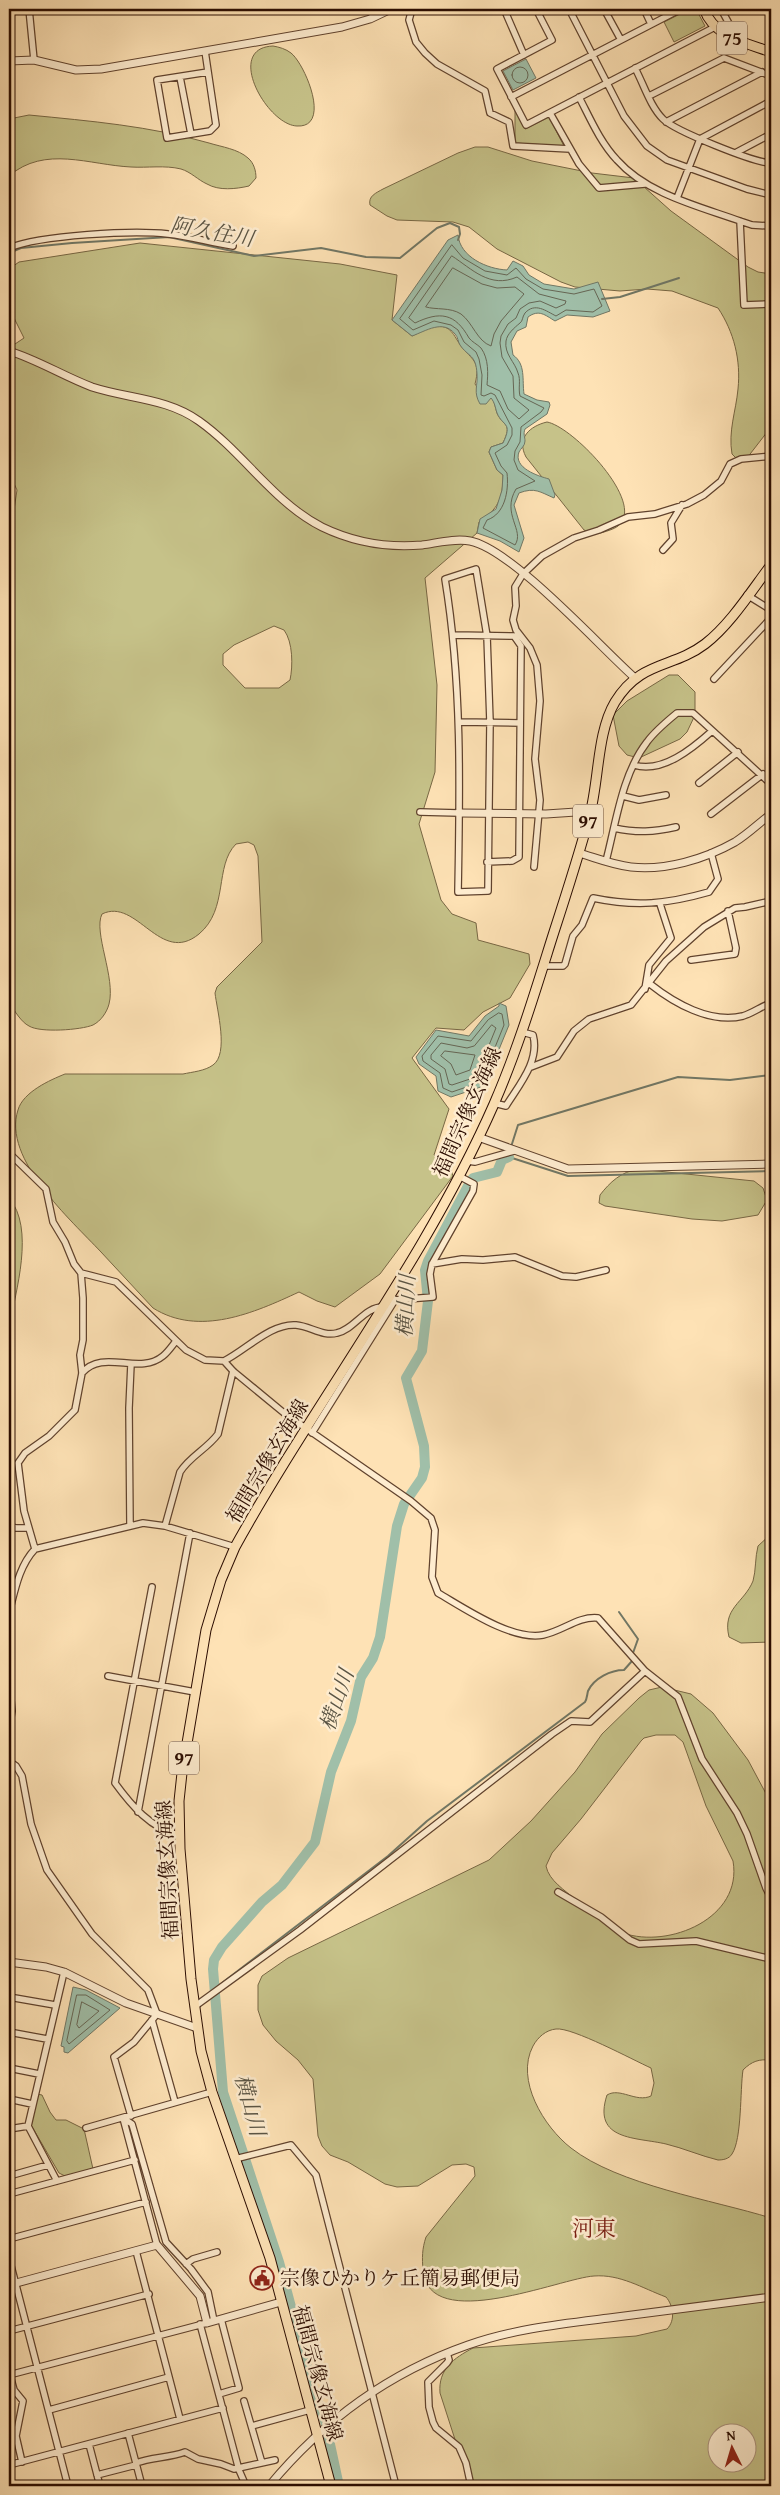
<svg xmlns="http://www.w3.org/2000/svg" width="780" height="2495" font-family="'Gentium Book Plus','Noto Serif JP',serif">
	<style>
		.green { fill: #c6c289; stroke: #786744; fill-rule: evenodd }
		.water { fill: #a0bfa9; stroke: #717765 }
		.lines { fill: none; stroke-linecap: round; stroke-linejoin: round }
		.shore { stroke: #666654; stroke-width: 1 }
		.stream { stroke: #717765; stroke-width: 2 }
		.river { stroke: #a0bfa9; stroke-width: 10 }
		.minor-casing { stroke: #60422d; stroke-width: 8 }
		.tertiary-casing { stroke: #60422d; stroke-width: 9 }
		.primary-casing { stroke: #2b0c00; stroke-width: 11 }
		.minor { stroke: #feeccf; stroke-width: 5.5 }
		.tertiary { stroke: #feeccf; stroke-width: 7 }
		.primary { stroke: #fee2b5; stroke-width: 9 }
		.labels { text-anchor: middle; stroke-width: 5; stroke-linejoin: round; paint-order: stroke }
		.shield { fill: #feeccf; stroke: #6a4f3e; stroke-width: 1 }
		.shield-label { font-size: 19px; font-weight: bold; fill: #2b0c00 }
		.street-label { font-size: 20px; fill: #2b0c00; stroke: #feeccf }
		.poi-label { font-size: 20px; fill: #2b0c00; stroke: #feeccf; text-anchor: start }
		.water-label { font-size: 21px; font-style: italic; fill: #5a5444; stroke: #feeccf }
		.quarter-label { font-size: 22px; fill: #7a1f14; stroke: #feeccf }
	</style>
	<rect width="100%" height="100%" fill="#fee2b5"/>
	<filter id="stains"><feTurbulence type="fractalNoise" baseFrequency=".004" numOctaves="4"/><feColorMatrix values="0 0 0 0 .2 0 0 0 0 .09 0 0 0 0 .02 0 0 0 .5 -.17"/></filter>
	<radialGradient id="worn" r=".72"><stop offset=".6" stop-color="#630" stop-opacity="0"/><stop offset="1" stop-color="#630" stop-opacity=".3"/></radialGradient>
	<!-- green -->
	<path class="green" d="M 690,9 L 696,9 L 705,26 L 674,42 L 664,22 Z
		M 273,46 C 279,47 286,49 291,53 C 305,64 332,128 297,126 C 267,125 224,48 273,46 Z
		M 515,109 L 525,129 L 549,117 L 564,146 L 515,143 Z
		M 29,115 C 90,121 150,126 209,143 C 222,147 238,149 248,158 C 254,163 256,171 256,178 L 249,186 C 236,189 219,191 207,184 C 198,180 191,172 181,169 C 165,165 147,168 131,167 C 89,165 45,145 9,176 L 9,119 Z
		M 475,147 L 488,147 L 532,161 L 592,173 L 634,178 L 671,211 L 748,267 L 758,272 L 771,274 L 771,427 L 747,458 L 738,460 L 732,454 C 728,431 736,411 738,389 C 741,360 734,332 718,308 L 672,291 L 647,289 L 620,291 L 575,287 L 561,282 L 497,249 L 469,227 L 453,222 L 397,220 L 387,216 L 370,205 C 368,196 376,193 383,189 L 458,153 Z
		M 140,243 L 340,264 L 397,275 L 392,320 L 412,336 C 419,333 427,327 434,326 C 452,325 453,335 461,346 C 472,360 481,361 475,384 L 487,401 L 491,397 C 495,402 495,407 497,413 C 503,427 513,422 503,443 L 491,447 L 489,452 L 497,470 L 503,475 C 503,499 498,509 479,522 L 477,533 L 425,578 L 437,685 L 435,772 L 419,824 L 441,900 L 452,914 L 476,923 L 478,940 L 529,954 L 530,964 L 510,998 L 483,1012 L 464,1030 L 436,1028 L 412,1058 L 449,1109 L 434,1155 L 451,1170 L 453,1176 L 380,1274 L 335,1307 L 317,1301 L 299,1292 C 254,1313 199,1337 153,1308 C 136,1289 118,1271 101,1252 C 71,1220 2,1159 18,1110 C 23,1092 50,1080 65,1074 L 183,1074 C 192,1072 205,1071 213,1065 C 229,1054 217,1010 215,993 L 217,987 L 262,942 L 258,856 L 254,845 L 248,842 L 236,844 C 214,866 229,909 199,934 C 160,966 137,897 102,914 C 93,932 116,978 109,1004 C 107,1012 101,1021 93,1025 C 81,1030 40,1033 29,1026 C 21,1022 15,1011 9,1003 L 9,543 L 17,490 L 9,473 L 9,348 L 24,338 L 9,308 L 9,269 L 19,262 ZM 274,626 L 284,630 C 293,642 293,666 290,680 L 279,688 L 245,688 L 223,665 L 223,654 L 234,645 Z
		M 547,422 C 575,427 658,515 610,530 C 600,534 593,534 584,530 L 526,457 C 516,438 530,426 547,422 Z
		M 669,675 L 678,675 L 695,692 L 695,715 L 687,732 L 680,739 L 639,758 L 627,755 L 619,746 L 613,715 L 627,701 Z
		M 638,1169 L 754,1181 L 763,1188 L 767,1200 L 758,1215 L 722,1221 L 692,1219 L 605,1206 L 599,1203 L 600,1195 C 610,1182 621,1172 638,1169 Z
		M 9,1198 C 35,1228 16,1291 9,1327 Z
		M 771,1534 L 771,1642 L 741,1643 L 729,1637 C 722,1608 744,1603 753,1581 C 756,1571 755,1557 758,1546 Z
		M 662,1687 L 691,1694 L 713,1713 L 748,1760 L 771,1803 L 771,2060 C 759,2059 752,2061 743,2070 C 740,2090 742,2139 732,2154 C 729,2159 723,2160 718,2160 C 701,2156 683,2148 666,2144 C 636,2137 592,2141 607,2095 C 620,2087 636,2103 651,2096 L 654,2083 L 651,2068 C 633,2060 572,2027 556,2029 C 546,2030 538,2037 533,2046 C 515,2080 544,2127 571,2148 C 618,2185 713,2200 771,2218 L 771,2486 L 470,2486 L 440,2393 C 438,2369 454,2358 473,2348 L 636,2336 L 667,2329 C 676,2320 673,2305 666,2297 C 642,2288 620,2274 594,2276 C 561,2278 428,2335 423,2270 C 422,2258 422,2249 426,2237 L 475,2176 L 474,2167 L 466,2164 L 452,2165 L 418,2186 L 397,2187 L 385,2184 L 348,2162 L 330,2155 L 322,2146 L 318,2136 L 313,2079 L 298,2060 L 276,2041 L 263,2025 L 258,2010 L 258,1985 L 262,1976 L 288,1958 L 489,1860 L 531,1821 L 575,1772 L 602,1734 L 639,1698 L 649,1690 ZM 656,1735 L 675,1735 L 683,1742 L 706,1806 L 733,1861 C 743,1918 669,1949 623,1933 C 605,1927 590,1912 576,1900 C 565,1890 549,1881 546,1866 L 552,1853 L 581,1819 L 641,1741 L 644,1738 ZM 718,2432 L 748,2432 L 748,2462 L 718,2462 Z
		M 37,2094 L 42,2095 L 50,2112 L 56,2120 L 66,2120 L 84,2129 L 93,2169 L 65,2176 L 59,2173 L 31,2125 Z"/>
	<!-- water -->
	<path class="water" d="M 526,59 L 536,78 L 513,90 L 503,71 Z
		M 458,235 C 460,257 487,269 507,270 L 513,261 L 523,266 L 529,275 L 544,284 L 574,289 L 598,282 L 610,311 L 593,317 L 567,315 L 555,321 C 545,315 539,309 528,317 L 526,327 L 517,331 L 511,342 L 513,355 C 526,364 522,380 524,394 L 537,400 L 549,402 L 550,405 L 547,414 L 525,429 C 523,434 525,437 525,441 C 525,446 521,448 519,452 C 513,468 538,476 549,479 L 555,495 L 554,498 C 540,492 535,487 519,493 L 514,505 L 524,538 L 519,552 L 500,541 L 477,533 L 480,519 L 496,509 L 502,490 L 503,475 L 497,470 L 489,452 L 491,447 L 503,443 C 513,422 503,427 497,413 C 495,407 495,403 491,398 L 486,404 L 480,404 C 473,392 478,386 477,374 C 476,354 468,357 460,345 C 458,342 458,337 455,334 C 443,319 426,331 412,336 L 392,320 L 448,240 Z
		M 499,1003 L 506,1006 L 509,1025 L 484,1086 L 451,1097 L 438,1091 L 436,1076 L 419,1064 L 416,1057 L 436,1030 L 469,1036 L 485,1016 L 499,1006 Z
		M 73,1987 L 86,1990 L 120,2008 L 68,2053 L 64,2052 L 64,2047 L 61,2046 Z"/>
	<g class="lines">
		<!-- shore -->
		<path class="shore" d="M512 75a8 8 0 1 1 16 0a8 8 0 1 1-16 0Z
			M 452,245 L 463,258 L 485,271 L 507,275 L 516,268 L 526,279 L 543,289 L 574,294 L 594,289 L 602,306 L 593,312 L 566,310 L 556,316 C 546,311 535,302 525,313 C 522,317 523,321 520,323 C 514,328 507,334 506,341 C 504,354 515,362 518,373 C 521,380 518,388 520,396 L 544,408 L 541,412 L 521,427 L 520,442 L 515,451 L 514,460 L 518,470 L 535,481 L 516,489 C 501,514 525,530 515,545 L 483,528 L 487,520 C 505,514 509,491 507,473 L 501,466 L 495,453 L 507,445 L 512,435 L 512,428 L 495,395 L 491,393 L 484,396 L 481,395 L 482,375 L 479,359 L 476,352 L 464,342 L 458,330 L 451,325 L 434,321 L 413,330 L 400,319 Z
			M 452,256 C 472,269 490,289 517,277 L 539,294 L 566,301 L 565,304 L 556,308 L 540,301 L 529,303 L 520,309 L 516,318 L 508,324 L 501,336 L 500,343 L 502,357 L 513,376 L 514,398 L 529,410 L 519,419 L 508,409 L 500,391 L 487,385 C 488,374 489,359 481,348 C 477,344 472,342 469,338 C 455,313 440,311 415,323 L 409,318 Z
			M 453,268 L 482,284 L 497,288 L 515,287 L 524,294 L 501,321 L 494,334 L 491,346 C 477,341 473,323 461,314 C 450,307 436,310 426,307 Z
			M 499,1013 L 502,1014 L 504,1025 L 481,1082 L 452,1092 L 443,1088 L 440,1073 L 423,1061 L 422,1056 L 438,1036 L 471,1041 L 488,1020 Z
			M 492,1025 L 496,1028 L 476,1077 L 452,1085 L 449,1084 L 445,1069 L 431,1059 L 431,1055 L 441,1043 L 467,1048 L 474,1046 Z
			M 445,1051 L 475,1055 L 470,1070 L 456,1075 L 451,1064 L 441,1056 Z
			M 77,1995 L 86,1995 L 110,2010 L 69,2044 L 67,2041 Z
			M 82,2002 L 99,2011 L 79,2028 L 77,2025 Z"/>
		<!-- stream -->
		<path class="stream" d="M 9,253 L 21,248 L 72,243 L 169,237 L 254,256 L 321,248 L 366,257 L 400,258 L 437,228 L 450,223 L 459,227 L 460,234 L 458,240
			M 602,299 L 620,297 L 679,278
			M 511,1147 L 518,1125 L 678,1077 L 730,1080 L 771,1075
			M 510,1154 L 509,1157 L 568,1176 L 771,1171
			M 619,1612 L 638,1639 L 633,1653
			M 214,1989 L 388,1856 L 427,1821 L 585,1702 C 587,1699 587,1695 588,1691 C 594,1678 611,1670 624,1670 L 632,1661"/>
		<!-- river -->
		<path class="river" d="M 339,2486 L 325,2421 L 314,2393 L 279,2262 L 223,2092 L 213,1969 L 214,1960 L 222,1947 L 262,1902 L 282,1885 L 315,1842 L 331,1772 L 351,1721 L 361,1677 L 373,1658 L 380,1637 L 397,1526 L 404,1504 L 422,1478 L 425,1467 L 424,1446 L 406,1378 L 422,1351 L 428,1301 L 425,1270 L 428,1261 L 469,1184 L 473,1178 L 497,1172 L 502,1160 L 509,1157"/>
		<!-- minor casing -->
		<g class="minor-casing">
			<path id="minor" d="M 29,9 L 34,60
				M 412,9 L 409,20 L 416,42 L 425,53 L 437,64 L 485,91 L 490,113 L 509,122 L 513,146 L 570,149
				M 504,9 L 524,55
				M 536,9 L 552,40 L 497,69 L 526,125 L 715,27
				M 569,9 L 624,116 L 647,146 L 667,160 L 747,189 L 771,195
				M 604,9 L 621,40
				M 644,9 L 651,24
				M 721,9 L 738,40
				M 205,51 L 216,125 L 210,131 L 167,138 L 157,80 L 208,72
				M 635,68 C 644,85 650,106 663,119 C 675,131 755,163 771,163
				M 180,77 L 191,134
				M 649,96 L 724,58 L 771,76
				M 511,97 L 679,10 L 679,9
				M 579,97 C 590,118 600,142 617,160 C 647,194 698,206 740,221 L 752,225 L 771,226
				M 550,113 L 579,164 L 599,188 L 645,184
				M 666,122 L 762,72
				M 737,152 L 771,134
				M 677,198 L 700,139 L 771,101
				M 740,221 L 744,305 L 771,304
				M 9,248 C 41,235 133,230 168,234 C 190,236 211,243 233,246
				M 663,550 L 673,539 L 671,523 L 682,505
				M 476,569 L 487,636 L 490,722 L 488,891 L 458,892 C 460,787 462,682 445,579 Z
				M 747,595 L 771,610
				M 454,635 L 514,636 L 521,646 L 519,857 L 512,861 L 487,862
				M 714,679 L 771,618
				M 459,722 L 520,723
				M 634,765 C 662,774 693,748 712,731
				M 699,783 L 738,752
				M 623,796 L 639,800 L 666,795
				M 420,812 L 459,813
				M 711,814 L 763,774
				M 614,828 C 637,833 654,832 676,827
				M 606,861 C 616,823 622,774 647,742 C 655,731 666,722 677,713 L 693,713 L 771,784
				M 534,867 L 540,800 L 535,759 L 540,701 L 537,665 L 530,648 L 516,630 L 513,620 L 516,606 L 515,587 L 523,574 L 542,556 L 574,538 L 599,530 L 628,517 L 655,514 L 687,504 L 704,495 L 721,481 L 730,464 L 741,459 L 771,456
				M 691,960 L 735,954 L 736,948 L 728,911
				M 543,966 L 563,966 L 565,964 L 573,936 L 582,925 L 593,898 C 636,907 667,904 709,892 L 718,879 L 711,853
				M 650,984 C 674,1003 710,1024 743,1016 C 753,1013 762,1006 771,1003
				M 645,989 L 649,965 L 671,938 L 660,904
				M 531,1067 L 557,1057 L 574,1031 L 589,1019 L 631,1005 L 666,961 L 704,927 L 735,908 L 745,907 L 771,901
				M 494,1103 L 506,1106 C 519,1085 540,1061 533,1035 L 522,1032
				M 9,1153 L 46,1189 L 53,1222 L 65,1242 L 74,1264 L 81,1273 L 83,1298 L 83,1340 L 80,1355 L 82,1373 L 75,1410 L 49,1436 L 25,1453 L 18,1463 L 24,1511 L 35,1549
				M 467,1161 L 475,1162 L 514,1151
				M 432,1264 L 462,1259 L 483,1260 L 515,1257 L 562,1276 L 576,1277 L 606,1270
				M 81,1273 L 116,1282 L 186,1350 L 205,1360 L 224,1361 L 233,1371 L 284,1413 L 411,1501 L 431,1518 L 435,1530 L 432,1577 L 438,1593 C 464,1608 512,1641 543,1635 C 563,1631 578,1616 598,1618 L 645,1671 L 678,1697 L 702,1759 L 737,1813 L 747,1834 L 766,1888 L 771,1898
				M 390,1295 L 395,1300 L 433,1297 L 430,1274 L 432,1264 L 473,1191 L 474,1184 L 459,1176
				M 224,1361 C 246,1350 271,1323 296,1325 C 310,1326 323,1337 337,1333 C 355,1329 364,1307 383,1307
				M 82,1373 C 103,1348 139,1376 163,1356 C 168,1352 172,1346 176,1341
				M 312,1433 L 395,1300
				M 130,1525 L 129,1408 L 131,1364
				M 9,1526 L 16,1528 L 28,1528
				M 165,1526 L 180,1472 C 190,1456 207,1449 218,1434 L 233,1371
				M 152,1587 L 115,1783 C 131,1805 151,1829 179,1835
				M 9,1613 C 15,1590 19,1566 35,1549 L 143,1523 L 165,1526 L 235,1547
				M 108,1676 L 195,1692
				M 9,1680 L 12,1711 L 9,1728
				M 9,1761 L 16,1766 L 22,1776 L 31,1824 L 47,1870 L 92,1934 L 148,1990 L 157,2014 L 134,2042 L 114,2057 L 131,2116
				M 138,1812 L 190,1533
				M 558,1892 L 601,1917 L 630,1940 L 639,1944 L 696,1941 L 771,1959
				M 9,1997 L 55,2005
				M 194,2007 L 300,1930 L 552,1734 L 571,1721 L 590,1722 L 645,1671
				M 152,2020 L 175,2102
				M 9,2032 L 47,2039
				M 9,2068 L 39,2074
				M 9,2099 L 32,2104
				M 123,2118 L 132,2124 L 166,2242 L 191,2269 L 208,2292 L 214,2321
				M 123,2118 L 157,2245
				M 86,2128 L 212,2092
				M 9,2129 L 28,2126
				M 235,2159 L 291,2145 L 316,2175 L 396,2486
				M 9,2176 L 48,2165
				M 57,2181 L 28,2126 L 64,1972
				M 9,2194 L 135,2160
				M 9,2239 L 146,2202
				M 136,2251 L 180,2419
				M 9,2258 L 68,2486
				M 186,2264 L 193,2259 L 217,2252
				M 200,2324 L 239,2470 L 246,2486
				M 9,2331 L 149,2294
				M 447,2353 L 449,2360 L 447,2363 L 428,2382 L 429,2407 L 433,2422 L 436,2428 L 459,2447 L 466,2463 L 471,2486
				M 9,2375 L 207,2323
				M 10,2375 L 14,2390 L 23,2401 L 16,2436 L 22,2462
				M 219,2394 L 239,2388 L 221,2319
				M 244,2401 L 262,2463
				M 49,2410 L 169,2377
				M 252,2426 L 310,2410
				M 128,2433 L 142,2486
				M 89,2444 L 100,2486
				M 136,2463 C 152,2457 169,2458 185,2452 L 198,2459 L 221,2464 L 234,2469 L 275,2460
				M 9,2465 L 223,2408
				M 97,2475 L 136,2465"/>
		</g>
		<!-- tertiary casing -->
		<g class="tertiary-casing">
			<path id="tertiary" d="M 9,61 L 34,60 L 76,70 L 101,69 L 342,27 L 370,19 L 391,9
				M 9,351 C 38,360 63,376 92,387 C 129,399 167,398 199,421 C 244,453 273,502 322,527 C 353,542 387,548 422,545 C 437,543 455,538 470,541 C 512,549 600,647 635,678
				M 459,813 L 546,814 L 591,811
				M 579,853 C 596,858 613,865 631,867 C 665,871 705,859 735,842 C 748,834 759,823 771,814
				M 478,1137 L 568,1169 L 771,1164
				M 9,1962 L 46,1967 L 64,1972 L 126,2003 L 197,2028
				M 9,2285 L 157,2245 L 200,2296 L 207,2323 L 281,2302
				M 269,2486 C 322,2422 388,2373 468,2345 C 513,2329 561,2324 609,2318 C 663,2311 717,2304 771,2297"/>
		</g>
		<!-- primary casing -->
		<g class="primary-casing">
			<path id="primary" d="M 704,9 C 714,37 746,43 771,52
				M 331,2486 L 270,2258 L 212,2092 L 201,2051 L 191,1979 L 180,1849 L 179,1801 L 182,1773 L 206,1630 L 221,1580 L 235,1547 C 318,1397 425,1261 494,1104 C 518,1049 535,992 553,935 C 566,895 579,855 590,814 C 599,780 597,732 615,702 C 641,660 672,669 705,644 C 730,625 752,590 771,565"/>
		</g>
		<!-- minor -->
		<use href="#minor" class="minor"/>
		<!-- tertiary -->
		<use href="#tertiary" class="tertiary"/>
		<!-- primary -->
		<use href="#primary" class="primary"/>
	</g>
	<!-- icons -->
	<defs>
		<g id="civic-ring" transform="scale(1.25)"><circle r="9.5" fill="#feeccf" stroke="#8f2418" stroke-width="1.5"/><path d="M-.6-6.5H3V-4.5H.6V-3L4-1V1h2V6H-6V1h2V-1L-.6-3ZM-1.2 2.5V6h2.4V2.5Z" fill="#8f2418"/></g>
	</defs>
	<g fill-rule="evenodd">
		<use href="#civic-ring" x="262" y="2278"/>
	</g>
	<g class="labels">
		<!-- shield labels -->
		<g class="shield">
			<rect x="717" y="21.5" width="30" height="33" rx="4"/>
			<rect x="573" y="804.5" width="30" height="33" rx="4"/>
			<rect x="169" y="1741.5" width="30" height="33" rx="4"/>
		</g>
		<g class="shield-label">
			<text x="732" y="45">75</text>
			<text x="588" y="828">97</text>
			<text x="184" y="1765">97</text>
		</g>
		<!-- street labels -->
		<g class="street-label">
			<text transform="translate(467 1112) rotate(-66)" y="7">福間宗像玄海線</text>
			<text transform="translate(267 1461) rotate(-59)" y="7">福間宗像玄海線</text>
			<text transform="translate(167 1870) rotate(-93)" y="7">福間宗像玄海線</text>
			<text transform="translate(318 2373) rotate(75)" y="7">福間宗像玄海線</text>
		</g>
		<!-- poi labels -->
		<g class="poi-label">
			<text x="280" y="2285">宗像ひかりケ丘簡易郵便局</text>
		</g>
		<!-- water labels -->
		<g class="water-label">
			<text transform="translate(212 232) rotate(10)" y="7">阿久住川</text>
			<text transform="translate(406 1306) rotate(-87)" y="7">横山川</text>
			<text transform="translate(337 1700) rotate(-71)" y="7">横山川</text>
			<text transform="translate(250 2105) rotate(75)" y="7">横山川</text>
		</g>
		<!-- quarter labels -->
		<g class="quarter-label">
			<text x="594" y="2236">河東</text>
		</g>
	</g>
	<!-- margin -->
	<rect width="780" height="2495" fill="none" stroke="#fee2b5" stroke-width="30"/>
	<rect x="10" y="10" width="760" height="2475" fill="none" stroke="#2b0c00" stroke-width="2.5"/>
	<rect x="15" y="15" width="750" height="2465" fill="none" stroke="#2b0c00"/>
	<!-- north arrow -->
	<g transform="translate(732 2448) rotate(355)"><circle r="24" fill="#feeccf" stroke="#aa927c"/>
	<path d="M0-4L9 19L0 12L-9 19Z" fill="#8f2418"/>
	<text y="-8" font-size="14" font-weight="bold" text-anchor="middle" fill="#2b0c00">N</text>
	</g>
	<rect width="100%" height="100%" filter="url(#stains)"/>
	<rect width="100%" height="100%" fill="url(#worn)"/>
</svg>
